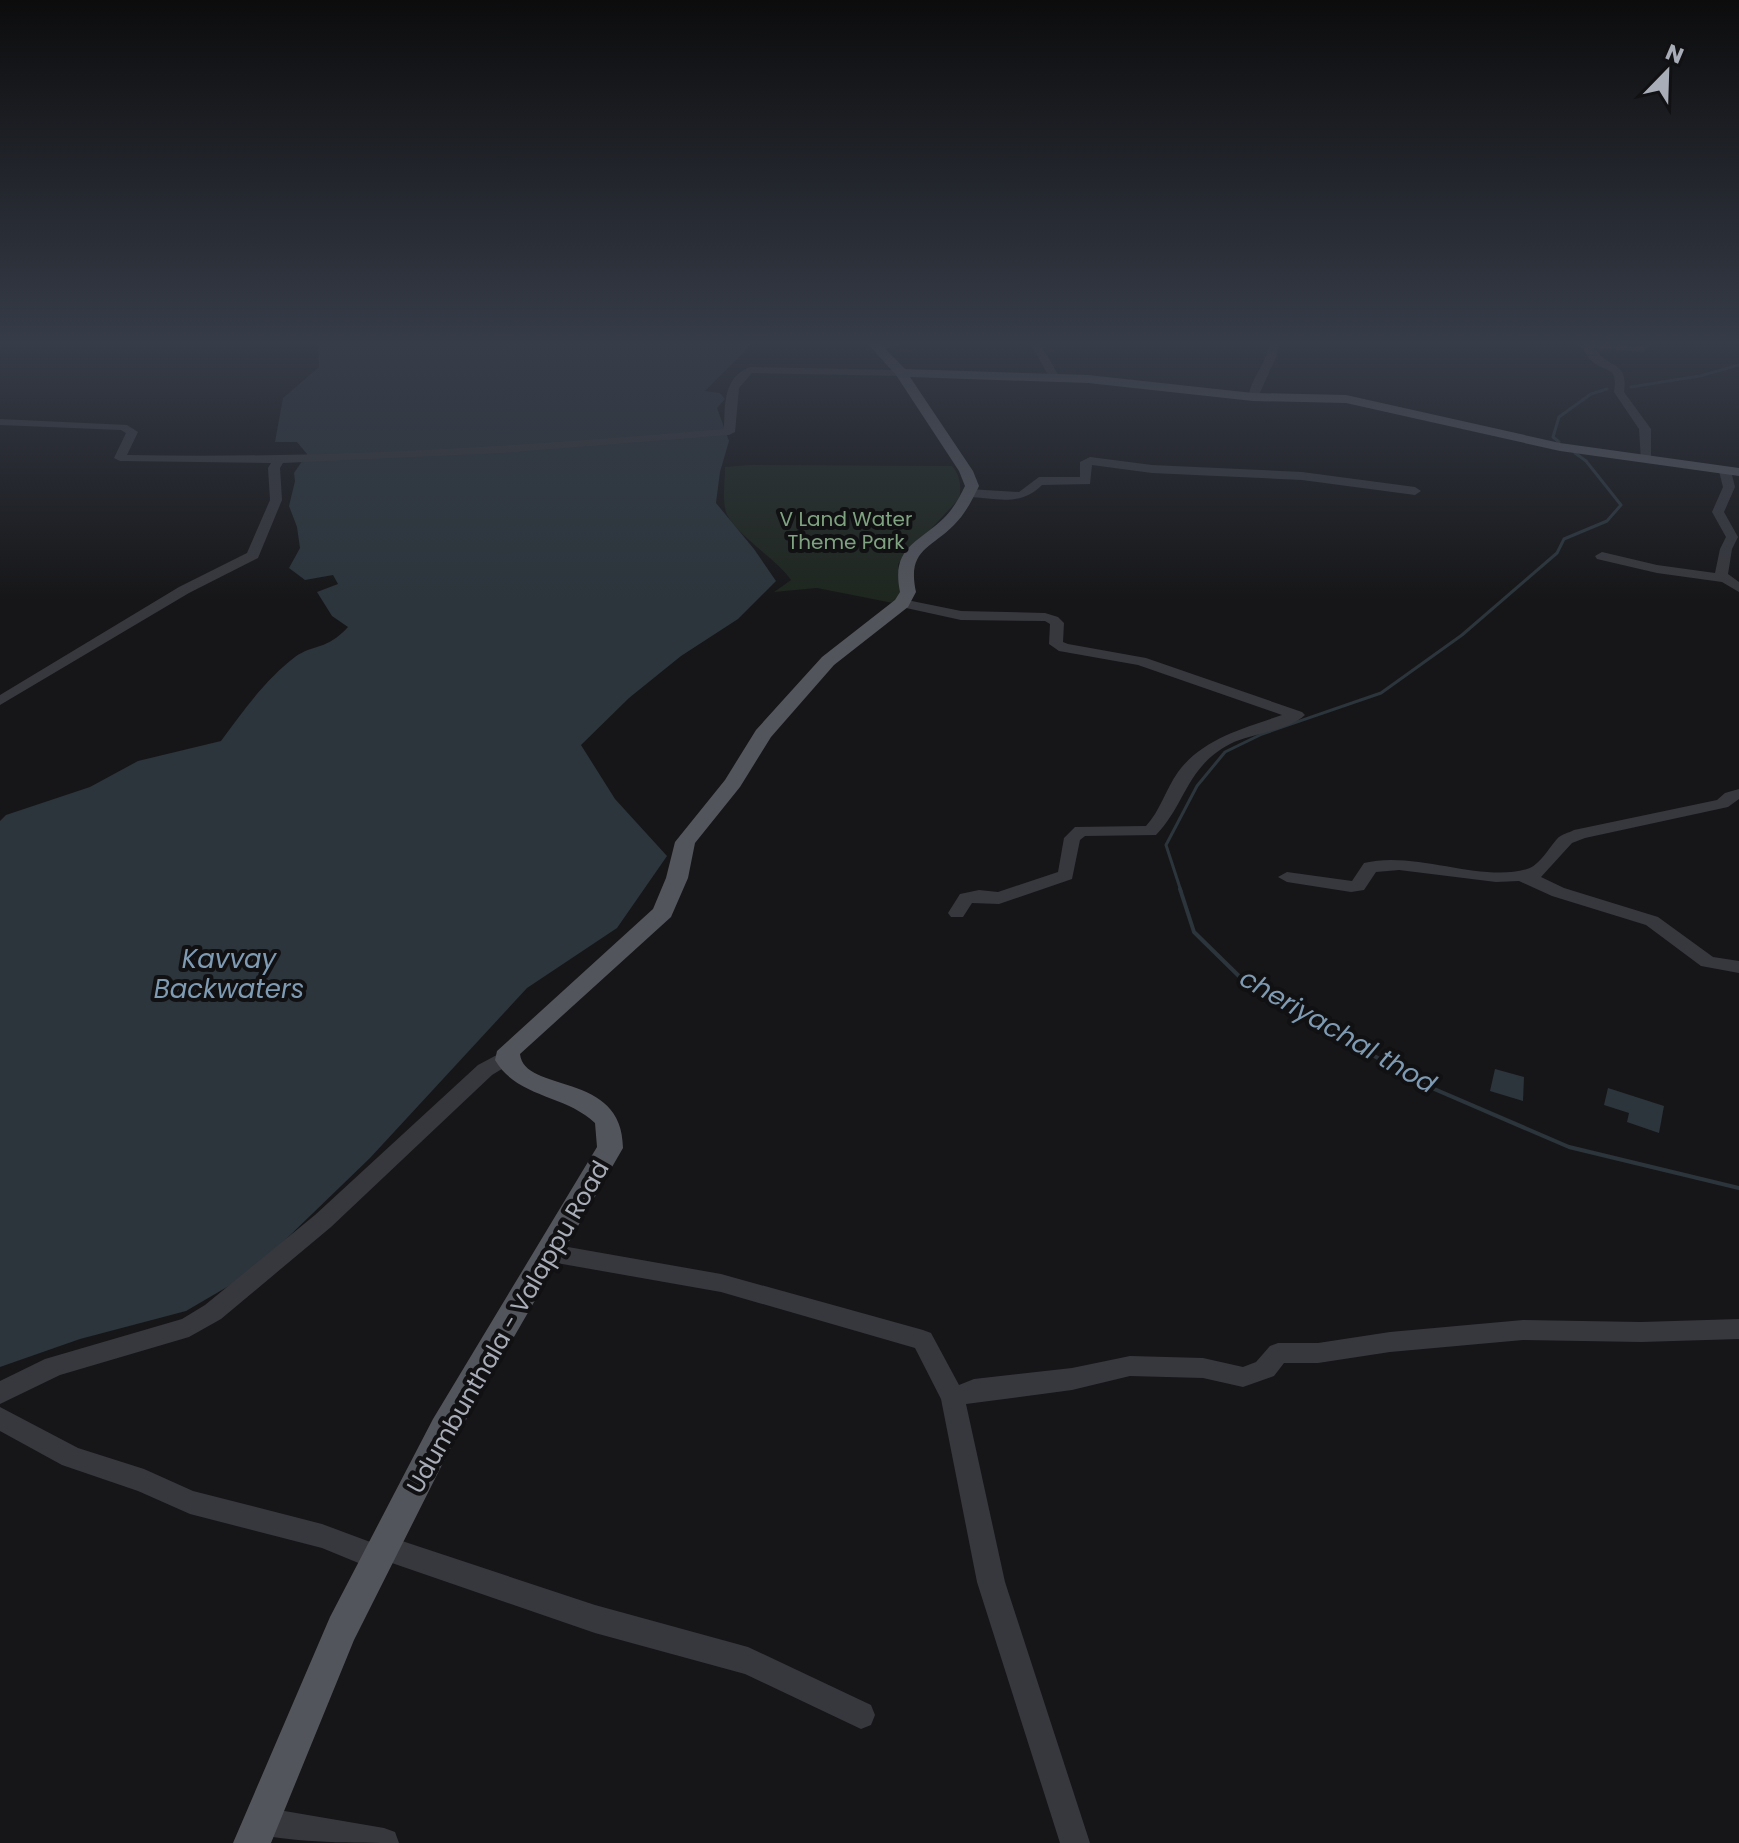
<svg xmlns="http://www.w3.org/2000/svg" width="1739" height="1843" font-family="Poppins,sans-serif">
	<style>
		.green { fill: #1e261f }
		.water { fill: #2c353c }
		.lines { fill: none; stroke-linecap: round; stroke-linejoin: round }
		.stream-far1 { stroke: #2c353c; stroke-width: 3 }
		.stream { stroke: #2c353c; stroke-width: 4 }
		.minor { fill: #37383d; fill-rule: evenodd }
		.major { fill: #53555c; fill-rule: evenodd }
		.labels { text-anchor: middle; stroke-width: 8; stroke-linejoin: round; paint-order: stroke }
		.far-park-label { font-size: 20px; fill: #7fa381; stroke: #111113 }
		.street-label { font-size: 24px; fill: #a8adb8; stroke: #111113 }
		.water-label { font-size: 26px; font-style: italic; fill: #7f9bb3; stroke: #111113 }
	</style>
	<rect width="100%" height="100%" fill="#161618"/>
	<!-- green -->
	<path class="green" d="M 749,465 L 952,466 C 960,475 962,487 959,499 L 898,564 L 902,587 L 898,604 L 817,588 L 774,592 L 791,580 C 776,558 733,533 726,512 C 722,499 725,481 725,467 Z"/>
	<!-- water -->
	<path class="water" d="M 318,343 L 753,343 L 705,391 L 720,393 L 725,399 L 717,408 L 729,441 L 720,472 L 716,503 L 754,549 L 776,581 L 738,619 L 681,656 L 629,698 L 581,745 L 615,799 L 667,856 L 617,928 L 527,988 L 370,1158 L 251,1273 L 186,1311 L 80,1339 L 0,1367 L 0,821 L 6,815 L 90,787 L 138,761 L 221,741 C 243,711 265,680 295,657 C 315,643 326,651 348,627 L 332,616 L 317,592 L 338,584 L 333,575 L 305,580 L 289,568 L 300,548 L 297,527 L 289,506 L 295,481 L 294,473 L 307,454 L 297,442 L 275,442 L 283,398 L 319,367 Z
		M 1495,1069 L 1524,1077 L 1523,1101 L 1490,1091 Z
		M 1608,1088 L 1664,1106 L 1659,1133 L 1627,1122 L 1629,1113 L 1604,1105 Z"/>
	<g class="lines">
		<!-- stream-far1 -->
		<path class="stream-far1" d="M 1631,387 L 1700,376 L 1739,365
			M 1559,442 L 1553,437 L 1559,417 L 1591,394 L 1607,389
			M 1181,891 L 1166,845 L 1197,786 L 1225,752 L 1262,734 L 1381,693 L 1462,635 L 1557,553 L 1564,539 L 1607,521 L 1621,505 L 1586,461 L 1575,453"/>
		<!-- stream -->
		<path class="stream" d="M 1180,889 L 1194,932 L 1245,982 L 1425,1085 L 1569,1147 L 1739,1188"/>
		<!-- minor -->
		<path class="minor" d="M 888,343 L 907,343 L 877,351 L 872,348 Z
			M 1030,343 L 1040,343 L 1060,378 L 1059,380 L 1051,380 Z
			M 1269,343 L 1279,343 L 1277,355 L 1258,397 L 1249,399 C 1248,381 1268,363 1269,343 Z
			M 1574,343 L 1638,346 L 1653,343 L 1643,352 L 1595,348 C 1607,369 1629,360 1624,392 L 1651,429 L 1651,463 L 1641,461 L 1639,429 L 1614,392 C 1618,366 1608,374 1593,362 C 1584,354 1588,351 1574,343 Z
			M 750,367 L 901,370 L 906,373 L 901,376 L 752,373 L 739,388 L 735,432 L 729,435 L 501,453 L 283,463 L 280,468 L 282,500 L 258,558 L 189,593 L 0,705 L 0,695 L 179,587 L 247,553 L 270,500 L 268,468 L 271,463 L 120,461 L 114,458 L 126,433 L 121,430 L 0,425 L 0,419 L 127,425 L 138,432 L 127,455 C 327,459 525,446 724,429 C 725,405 723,377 750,367 Z
			M 1090,457 L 1152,465 L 1302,472 L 1415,487 L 1421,491 L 1415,495 L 1302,480 L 1152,473 L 1092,465 L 1090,484 L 1042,485 C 1020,507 997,498 968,497 L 962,493 L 968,489 L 1019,492 L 1039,477 L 1080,477 L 1080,462 Z
			M 1725,467 L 1731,471 L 1735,487 L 1724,512 L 1738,537 L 1732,549 L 1728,574 L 1739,582 L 1739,592 L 1722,582 L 1657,573 L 1597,559 L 1595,556 L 1602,552 L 1657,565 L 1715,573 L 1720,549 L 1726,537 L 1712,512 L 1723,487 L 1719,471 Z
			M 902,599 L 961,611 L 1045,613 L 1058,617 L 1064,623 L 1063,642 L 1068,644 L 1146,658 L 1302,712 L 1305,715 C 1286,732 1252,733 1230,744 C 1186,767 1186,804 1156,835 L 1085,836 L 1080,840 L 1072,879 L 999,904 L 972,903 L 963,917 L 951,917 L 948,913 L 960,894 L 979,890 L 998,892 L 1058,872 L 1064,838 L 1075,827 L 1146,826 C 1160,811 1166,789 1178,772 C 1203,738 1245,728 1282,715 L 1138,665 L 1059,651 L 1049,644 L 1050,624 L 1045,621 L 961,620 L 897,606 L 895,603 Z
			M 1739,789 L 1739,799 L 1728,807 L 1585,838 L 1572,843 L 1541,877 L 1564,888 L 1658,917 L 1713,957 L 1739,961 L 1739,973 L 1701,966 L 1646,925 L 1552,896 L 1519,881 L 1496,882 L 1399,870 L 1376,872 L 1364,890 L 1351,892 L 1287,882 L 1278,877 L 1287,872 L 1352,881 L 1364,863 C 1415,850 1481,883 1527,869 C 1539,866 1549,848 1557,839 C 1561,834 1569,833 1574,830 L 1717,800 L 1725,793 Z
			M 508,1049 L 515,1051 L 518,1056 L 515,1061 L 492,1075 L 331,1227 L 221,1319 L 189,1337 L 60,1375 L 0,1404 L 0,1381 L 45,1359 L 182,1319 L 205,1305 L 315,1215 L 478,1065 Z
			M 551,1244 L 721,1274 L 923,1330 L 931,1333 L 959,1385 L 974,1379 L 1072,1368 L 1130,1356 L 1203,1358 L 1243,1367 L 1256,1362 L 1270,1346 L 1278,1343 L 1318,1343 L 1390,1332 L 1523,1320 L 1641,1322 L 1739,1319 L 1739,1339 L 1641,1342 L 1523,1340 L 1390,1352 L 1318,1363 L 1284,1363 L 1274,1376 L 1243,1387 L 1203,1378 L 1130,1376 L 1072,1390 L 966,1404 L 1005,1582 L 1090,1843 L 1060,1843 L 977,1582 L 941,1399 L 915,1348 L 721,1292 L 551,1262 L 543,1259 L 540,1253 L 543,1247 Z
			M 0,1407 L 78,1448 L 144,1469 L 193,1491 L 322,1524 L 373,1543 L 375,1539 L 384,1535 L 595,1605 L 748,1647 L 871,1705 L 875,1715 L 871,1725 L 861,1729 L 745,1674 L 595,1633 L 389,1562 L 387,1567 L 378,1571 L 322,1548 L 190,1514 L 138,1491 L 62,1465 L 0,1431 Z
			M 261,1807 L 384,1828 L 395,1832 L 399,1843 C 352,1843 295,1843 250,1833 L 246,1822 L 250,1811 Z"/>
		<!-- major -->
		<path class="major" d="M 867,343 L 880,343 L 905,369 L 1088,375 L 1253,393 L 1346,395 L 1560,443 L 1739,468 L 1739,476 L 1560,451 L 1346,403 L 1253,401 L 1088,383 L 910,377 L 973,471 L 979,486 C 972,500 966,513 954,525 C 929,550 907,550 916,592 L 908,607 L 834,665 L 771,737 L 740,787 L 695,843 L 688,878 L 671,917 L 520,1054 C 524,1094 623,1070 623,1148 L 455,1439 L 354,1640 L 271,1843 L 233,1843 L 330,1617 L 433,1419 L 597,1147 L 595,1123 C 565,1094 517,1098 495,1060 L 497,1051 L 653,909 L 666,878 L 675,842 L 725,780 L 756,730 L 822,657 L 895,600 L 900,592 C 891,547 917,544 944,518 C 954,508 959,498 965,486 L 959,471 L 896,375 Z"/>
	</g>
	<!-- sky -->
	<linearGradient id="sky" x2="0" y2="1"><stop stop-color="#0c0c0d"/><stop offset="0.57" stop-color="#363c48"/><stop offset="1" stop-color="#363c48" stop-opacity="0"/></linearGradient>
	<rect width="1739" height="601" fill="url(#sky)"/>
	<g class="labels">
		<!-- far-park labels -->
		<g class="far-park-label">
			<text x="846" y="526">V Land Water<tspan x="846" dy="23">Theme Park</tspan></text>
		</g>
		<!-- street labels -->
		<g class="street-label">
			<text transform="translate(508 1327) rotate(-60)" y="8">Udumbunthala - Valappu Road</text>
		</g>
		<!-- water labels -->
		<g class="water-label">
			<text x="229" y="968">Kavvay<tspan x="229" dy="30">Backwaters</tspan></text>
			<text transform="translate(1338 1031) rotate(30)" y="9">cheriyachal thod</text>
		</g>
	</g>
	<!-- north arrow -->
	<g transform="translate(1667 72) rotate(23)" stroke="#111113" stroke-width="6" paint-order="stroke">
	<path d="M0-6L14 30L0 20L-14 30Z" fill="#a8adb8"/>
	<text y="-12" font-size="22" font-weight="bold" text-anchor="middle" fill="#a8adb8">N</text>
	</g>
</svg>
